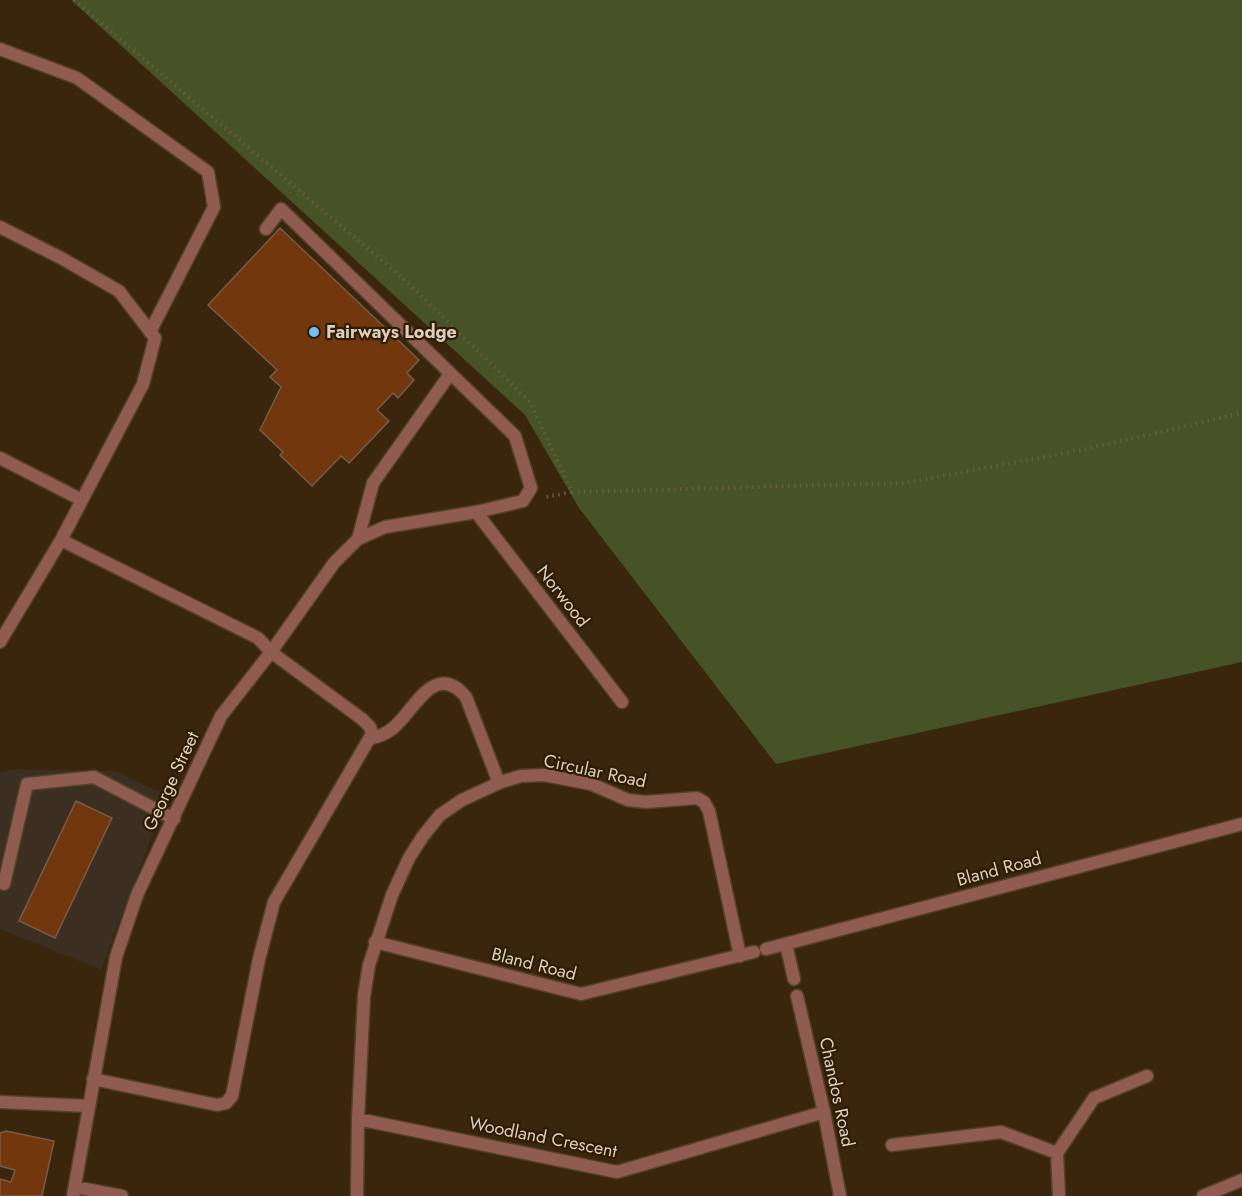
<svg xmlns="http://www.w3.org/2000/svg" width="1242" height="1196" font-family="Jost,sans-serif">
	<style>
		.industrial { fill: #3a2f20 }
		.green { fill: #455326 }
		.building { fill: #72370c; stroke: #795b4a; stroke-width: 1.5 }
		.lines { fill: none; stroke-linecap: round; stroke-linejoin: round }
		.lane-casing { stroke: #534129; stroke-width: 15 }
		.street-casing { stroke: #534129; stroke-width: 15 }
		.path { stroke: #6b5a44; stroke-width: 4; stroke-dasharray: 1.5 4.5; stroke-linecap: butt }
		.lane { stroke: #905c51; stroke-width: 12 }
		.street { stroke: #905c51; stroke-width: 12 }
		.poi-dot { fill: #6dc2f3; stroke: #2e1c03; stroke-width: 2 }
		.labels { text-anchor: middle; stroke-width: 4.5; stroke-linejoin: round; paint-order: stroke }
		.poi-label { font-size: 18px; font-weight: bold; fill: #dccfc1; stroke: #2e1c03; text-anchor: start }
		.street-label { font-size: 18px; fill: #dccfc1; stroke: #2e1c03 }
	</style>
	<rect width="100%" height="100%" fill="#39260c"/>
	<!-- industrial -->
	<path class="industrial" d="M 12,769 L 114,771 L 167,796 L 101,970 L 0,929 L 0,773 Z"/>
	<!-- green -->
	<path class="green" d="M 71,0 L 1242,0 L 1242,662 L 776,764 L 579,508 L 525,415 Z"/>
	<!-- building -->
	<path class="building" d="M 280,228 L 419,360 L 407,373 L 414,380 L 398,398 L 393,393 L 377,410 L 389,421 L 349,463 L 341,456 L 312,486 L 280,455 L 283,452 L 260,430 L 281,387 L 270,377 L 277,370 L 208,305 Z
		M 76,801 L 112,818 L 55,938 L 19,921 Z
		M 6,1131 L 54,1141 L 42,1196 L 0,1196 L 0,1179 L 11,1182 L 15,1170 L 0,1166 L 0,1133 Z"/>
	<g class="lines">
		<!-- lane casing -->
		<g class="lane-casing">
			<path id="lane" d="M 266,229 L 281,209 L 515,436 L 531,488 L 523,501 L 476,512
				M 358,539 L 373,483 L 450,374
				M 371,738 C 379,737 385,734 392,729 C 414,712 434,659 466,697 L 499,783
				M 4,884 L 27,784 L 94,777 L 174,819
				M 93,1079 L 217,1105 L 226,1103 L 232,1096 L 259,959 L 274,902 L 372,734 L 370,727 L 362,719 L 271,652"/>
		</g>
		<!-- street casing -->
		<g class="street-casing">
			<path id="street" d="M 0,49 L 77,78 L 208,172 L 214,207 L 150,332
				M 0,227 L 61,258 L 119,291 L 155,338 L 143,384 L 61,540 L 0,642
				M 0,458 L 82,500
				M 61,540 L 258,638 L 271,652
				M 375,942 L 581,994 L 754,952
				M 786,944 L 794,979
				M 766,949 L 1242,824
				M 797,996 L 824,1112 L 840,1196
				M 0,1102 L 88,1106
				M 358,1119 L 617,1172 L 824,1112
				M 892,1145 L 1001,1132 L 1057,1153 L 1059,1196
				M 1057,1153 L 1094,1098 L 1147,1076
				M 75,1187 L 122,1196
				M 73,1196 L 116,957 L 137,895 L 221,716 L 271,652 L 334,563 L 358,539 L 385,527 L 476,512 L 622,702
				M 357,1196 L 358,1119 L 364,996 L 369,965 L 392,895 L 409,858 L 423,836 L 440,815 L 462,800 L 501,782 L 521,776 L 544,775 L 591,784 L 628,800 L 646,802 L 697,798 L 704,802 L 709,811 L 740,956
				M 1203,1196 L 1242,1180"/>
		</g>
		<!-- path -->
		<path class="path" d="M 74,0 L 406,281 L 530,402 L 572,492 L 546,497
			M 572,492 L 903,483 L 1082,450 L 1242,413"/>
		<!-- lane -->
		<use href="#lane" class="lane"/>
		<!-- street -->
		<use href="#street" class="street"/>
	</g>
	<!-- markers -->
	<circle class="poi-dot" cx="314" cy="332" r="6"/>
	<g class="labels">
		<!-- poi labels -->
		<g class="poi-label">
			<text x="326" y="338">Fairways Lodge</text>
		</g>
		<!-- street labels -->
		<g class="street-label">
			<text transform="translate(563 596) rotate(52)" y="6">Norwood</text>
			<text transform="translate(595 771) rotate(12)" y="6">Circular Road</text>
			<text transform="translate(171 781) rotate(-65)" y="6">George Street</text>
			<text transform="translate(999 869) rotate(-15)" y="6">Bland Road</text>
			<text transform="translate(534 964) rotate(14)" y="6">Bland Road</text>
			<text transform="translate(837 1092) rotate(78)" y="6">Chandos Road</text>
			<text transform="translate(543 1137) rotate(11)" y="6">Woodland Crescent</text>
		</g>
	</g>
</svg>
